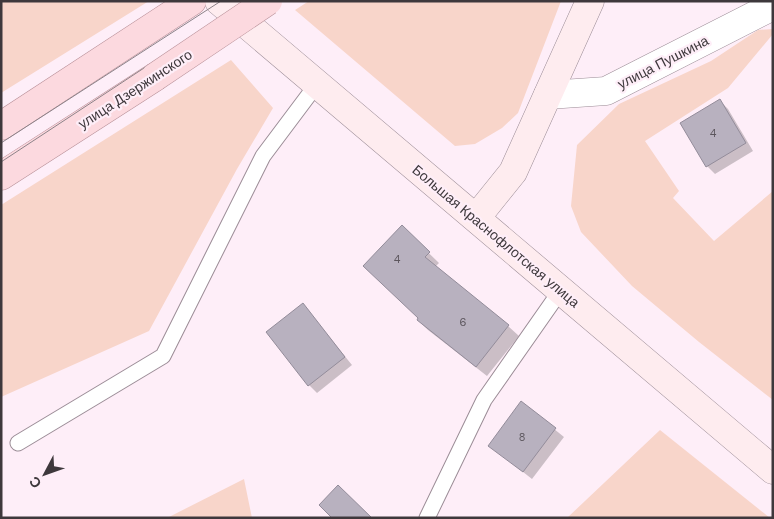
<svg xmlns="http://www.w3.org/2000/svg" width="774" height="519" font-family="'DM Sans',sans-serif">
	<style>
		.green { fill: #f8d5ca }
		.shadow { fill: #0003 }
		.building { fill: #b8b1bf; stroke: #938c9a }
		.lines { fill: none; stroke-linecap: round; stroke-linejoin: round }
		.lane-casing { stroke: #9b8c96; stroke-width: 17 }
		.street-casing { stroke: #9b8c96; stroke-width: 29 }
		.secondary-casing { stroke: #9b8c96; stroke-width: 29 }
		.primary-casing { stroke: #b89098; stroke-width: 29 }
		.lane { stroke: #fff; stroke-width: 15 }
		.street { stroke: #fff; stroke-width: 28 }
		.secondary { stroke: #feecef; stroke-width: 28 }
		.primary { stroke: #fcd9df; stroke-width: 28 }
		.tram { stroke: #8c8288; stroke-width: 1 }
		.primary-bridge-casing { stroke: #b89098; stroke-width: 29; stroke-linecap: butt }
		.primary-bridge { stroke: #fcd9df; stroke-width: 28 }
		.labels { text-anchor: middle; stroke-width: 4.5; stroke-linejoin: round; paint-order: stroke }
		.number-label { font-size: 11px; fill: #5c565d }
		.street-label { font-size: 14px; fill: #3e383c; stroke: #feeef8 }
	</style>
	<rect width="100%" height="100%" fill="#feeef8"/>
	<!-- green -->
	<path class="green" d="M 1,1 L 149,1 L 1,93 Z
		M 309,1 L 561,1 L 518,113 L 502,128 L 475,144 L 455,146 L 295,10 Z
		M 773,29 L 773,34 L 728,88 L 645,141 L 679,191 L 673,198 L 714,241 L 773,191 L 773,400 L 699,342 L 632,286 L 581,232 L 571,206 L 577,145 L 619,104 L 711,61 L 758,30 Z
		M 231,60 L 273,108 L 237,169 L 149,331 L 1,397 L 1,205 Z
		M 660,430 L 770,518 L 567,518 Z
		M 244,479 L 252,518 L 167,518 Z"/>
	<!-- shadow -->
	<path class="shadow" d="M 720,101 L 728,109 L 753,151 L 715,174 L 707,166 Z
		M 402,227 L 439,263 L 435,267 L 508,326 L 519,336 L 487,376 L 428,330 L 418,320 Z
		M 303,305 L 352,365 L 317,393 L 309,385 Z
		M 522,403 L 564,437 L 532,479 L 490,446 Z"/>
	<!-- building -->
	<path class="building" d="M 720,99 L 746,143 L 706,167 L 680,123 Z
		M 402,225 L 430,252 L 425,257 L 509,325 L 476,367 L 417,320 L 418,318 L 363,266 Z
		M 303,303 L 345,357 L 308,386 L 266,332 Z
		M 521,401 L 556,428 L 523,472 L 488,446 Z
		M 338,485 L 372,518 L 332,518 L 319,505 Z"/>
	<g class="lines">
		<!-- lane casing -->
		<g class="lane-casing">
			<path id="lane" d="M 18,443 L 163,356 L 263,156 L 317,84
				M 427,518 L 484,400 L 561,290"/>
		</g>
		<!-- street casing -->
		<g class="street-casing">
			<path id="street" d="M 548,95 L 606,91 L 773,6"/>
		</g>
		<!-- secondary casing -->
		<g class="secondary-casing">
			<path id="secondary" d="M 219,1 L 773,470
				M 476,218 L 513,172 L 590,1"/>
		</g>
		<!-- primary casing -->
		<g class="primary-casing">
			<path id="primary" d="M 1,126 L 192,1
				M 1,176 L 155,77"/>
		</g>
		<!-- lane -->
		<use href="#lane" class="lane"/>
		<!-- street -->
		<use href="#street" class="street"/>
		<!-- secondary -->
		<use href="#secondary" class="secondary"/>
		<!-- primary -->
		<use href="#primary" class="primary"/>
		<!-- tram -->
		<path class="tram" d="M 1,143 L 221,1
			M 1,162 L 246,1"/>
		<!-- primary-bridge casing -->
		<g class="primary-bridge-casing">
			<path id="primary-bridge" d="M 155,77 L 268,1"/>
		</g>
		<!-- primary-bridge -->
		<use href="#primary-bridge" class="primary-bridge"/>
	</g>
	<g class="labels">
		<!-- number labels -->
		<g class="number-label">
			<text x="713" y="137">4</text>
			<text x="397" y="263">4</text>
			<text x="463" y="326">6</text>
			<text x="522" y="441">8</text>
		</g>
		<!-- street labels -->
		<g class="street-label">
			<text transform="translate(663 62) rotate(-27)" y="5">улица Пушкина</text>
			<text transform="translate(135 89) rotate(-33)" y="5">улица Дзержинского</text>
			<text transform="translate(496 236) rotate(40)" y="5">Большая Краснофлотская улица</text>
		</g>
	</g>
	<!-- border -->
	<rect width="774" height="519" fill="none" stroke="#3e383c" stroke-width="5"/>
	<!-- north arrow -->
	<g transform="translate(45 474) rotate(229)" stroke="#feeef8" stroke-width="4" paint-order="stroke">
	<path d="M0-4L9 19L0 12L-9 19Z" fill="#3e383c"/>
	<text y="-8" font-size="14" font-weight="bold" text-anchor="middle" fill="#3e383c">С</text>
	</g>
</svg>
